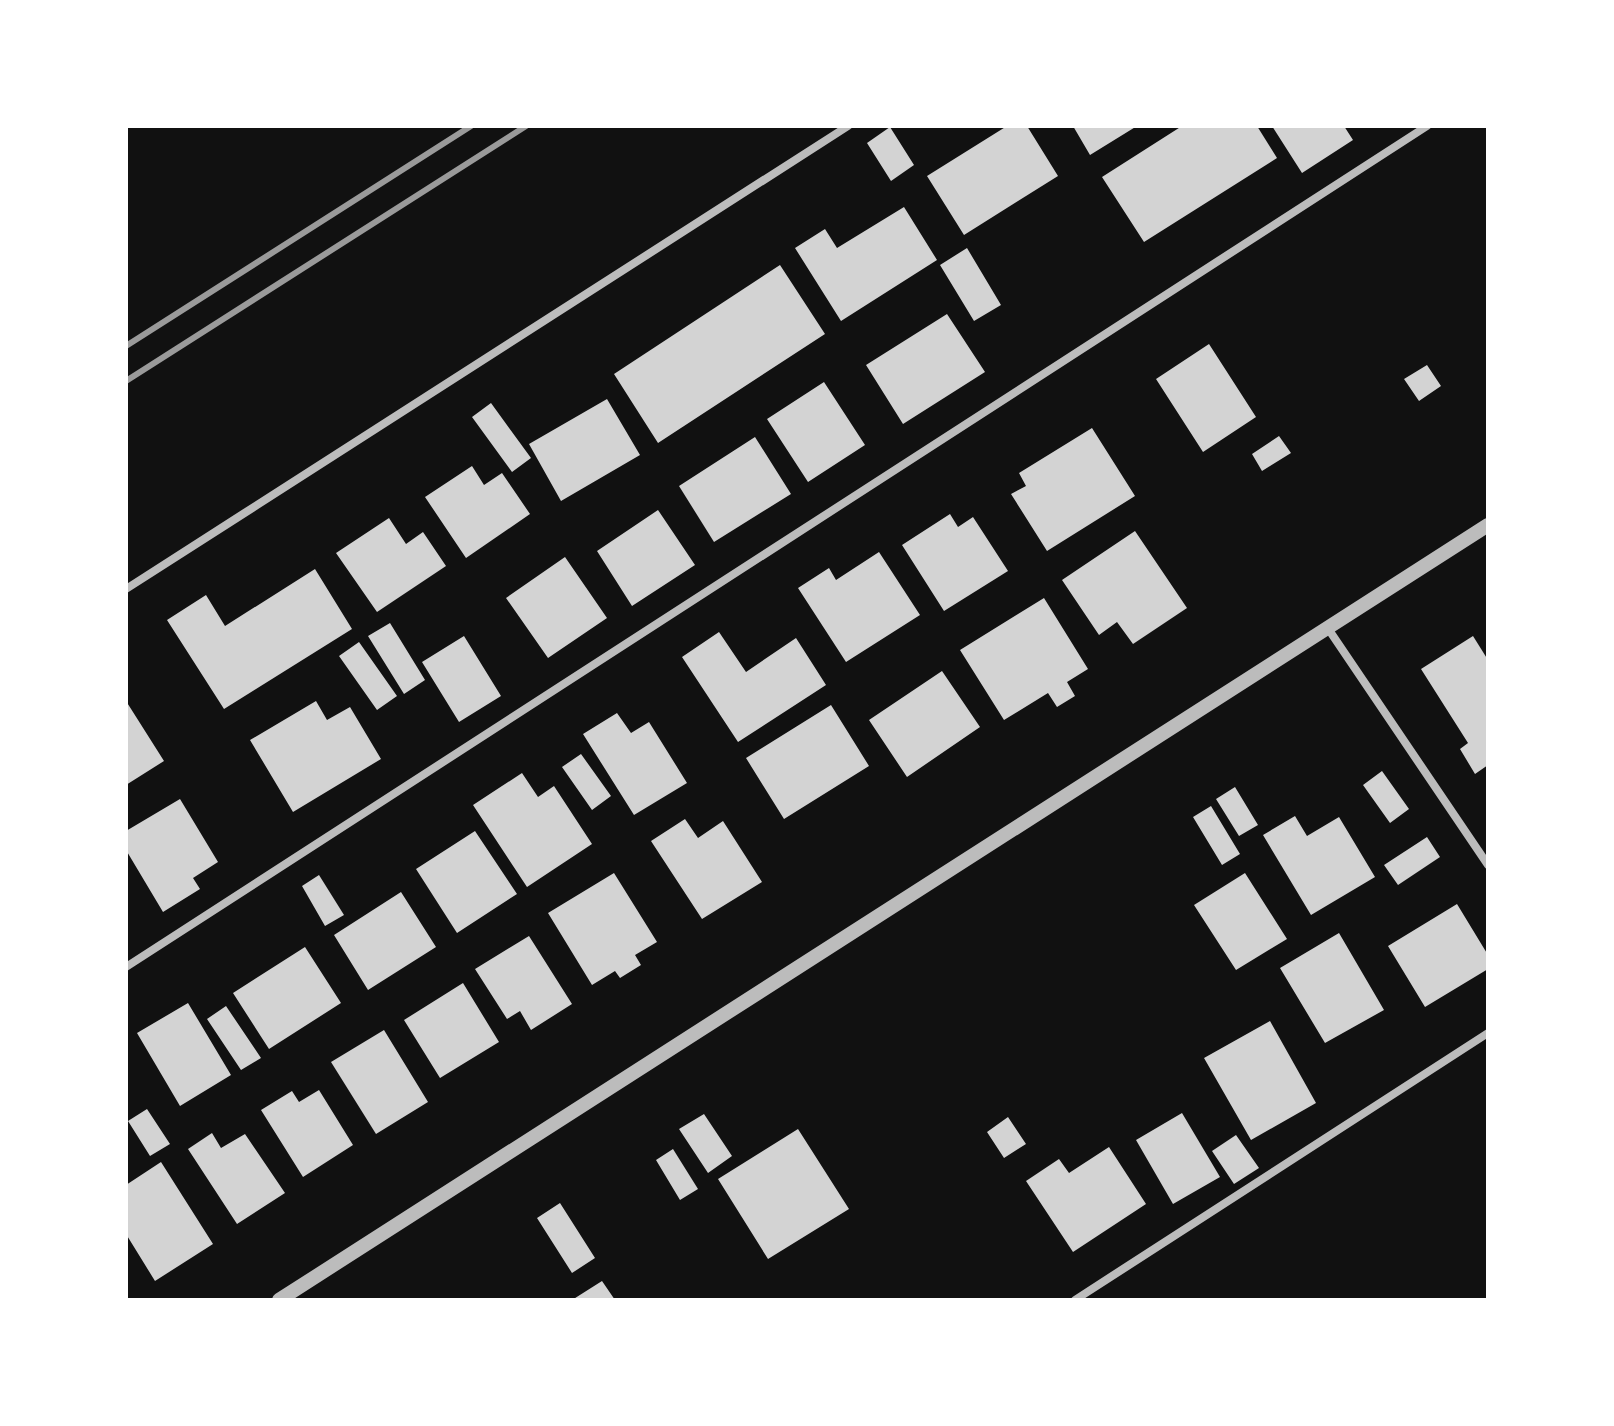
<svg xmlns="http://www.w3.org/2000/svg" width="1614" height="1426" font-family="Bitter,serif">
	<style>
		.building { fill: #d3d3d3 }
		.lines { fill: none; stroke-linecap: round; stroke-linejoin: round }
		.minor { stroke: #bcbcbc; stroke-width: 8 }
		.tertiary { stroke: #bcbcbc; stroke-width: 14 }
		.rail { stroke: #9a9a9a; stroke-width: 6 }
	</style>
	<rect width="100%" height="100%" fill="#111"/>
	<!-- building -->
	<path class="building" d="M 1007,126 L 1027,126 L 1058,176 L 964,235 L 927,176 Z
		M 1073,126 L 1137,126 L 1090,155 Z
		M 1182,126 L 1257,126 L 1277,158 L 1144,242 L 1102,177 Z
		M 1272,126 L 1344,126 L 1353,140 L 1302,173 Z
		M 890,127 L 914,165 L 891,181 L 867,143 Z
		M 904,207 L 937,260 L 841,321 L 795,248 L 825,229 L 837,248 Z
		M 967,248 L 1001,305 L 974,321 L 940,265 Z
		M 780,265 L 825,334 L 658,443 L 614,374 Z
		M 947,314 L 985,372 L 903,424 L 866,365 Z
		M 1209,344 L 1256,417 L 1203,452 L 1156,379 Z
		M 1427,365 L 1441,386 L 1419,401 L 1404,379 Z
		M 824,382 L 865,445 L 808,482 L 767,419 Z
		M 607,399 L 640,455 L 561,501 L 529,444 Z
		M 491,403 L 531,458 L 512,472 L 472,417 Z
		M 1092,428 L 1135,496 L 1047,551 L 1011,494 L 1026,486 L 1019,473 Z
		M 1279,436 L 1291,453 L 1262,471 L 1252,454 Z
		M 755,437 L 791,494 L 714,542 L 679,486 Z
		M 472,466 L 484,485 L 502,473 L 530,514 L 466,558 L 425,497 Z
		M 658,510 L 695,565 L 632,606 L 597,551 Z
		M 950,514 L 958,527 L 973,517 L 1008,571 L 944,611 L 902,545 Z
		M 389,518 L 406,544 L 423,532 L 446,566 L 377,612 L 336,553 Z
		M 1135,531 L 1187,608 L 1133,644 L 1117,622 L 1099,635 L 1062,580 Z
		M 879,552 L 920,615 L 846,662 L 798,588 L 829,568 L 836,580 Z
		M 565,557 L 607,618 L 548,658 L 506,598 Z
		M 315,569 L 352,629 L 224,709 L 167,620 L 206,595 L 225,626 Z
		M 1044,598 L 1088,669 L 1067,682 L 1075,696 L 1057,707 L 1048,693 L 1004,720 L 960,650 Z
		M 390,623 L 425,680 L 404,694 L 368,636 Z
		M 719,632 L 746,672 L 796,638 L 826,685 L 738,742 L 682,657 Z
		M 464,636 L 501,696 L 459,722 L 422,662 Z
		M 1473,636 L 1488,660 L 1488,765 L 1475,774 L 1460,749 L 1468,743 L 1421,669 Z
		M 359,642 L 397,696 L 377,710 L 339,656 Z
		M 942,671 L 980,727 L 907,777 L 869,720 Z
		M 126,701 L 164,761 L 126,785 Z
		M 316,701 L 327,720 L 350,707 L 381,759 L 293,812 L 250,740 Z
		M 831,705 L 869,766 L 784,819 L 746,758 Z
		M 617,713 L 631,733 L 649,722 L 687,783 L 634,815 L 583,734 Z
		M 581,754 L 611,796 L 592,810 L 562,767 Z
		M 1382,771 L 1409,809 L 1390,823 L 1363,785 Z
		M 522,773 L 538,797 L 554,786 L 592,844 L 527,887 L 473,805 Z
		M 1235,787 L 1258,825 L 1239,836 L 1216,799 Z
		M 180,799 L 218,862 L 193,878 L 200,889 L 163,912 L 126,850 L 126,831 Z
		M 1211,806 L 1240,854 L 1222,865 L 1193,817 Z
		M 1295,816 L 1307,836 L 1339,817 L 1375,877 L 1311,915 L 1263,835 Z
		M 685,819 L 698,838 L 723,821 L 762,882 L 702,919 L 651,841 Z
		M 475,831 L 517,894 L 457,933 L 416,869 Z
		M 1427,837 L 1440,857 L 1398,885 L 1384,865 Z
		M 614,873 L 657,942 L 635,955 L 641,965 L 620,978 L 615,971 L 592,985 L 548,913 Z
		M 1245,873 L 1287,939 L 1236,970 L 1194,905 Z
		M 319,875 L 344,915 L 325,926 L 302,886 Z
		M 401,892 L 436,947 L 368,990 L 334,935 Z
		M 1457,904 L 1488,955 L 1488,969 L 1425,1007 L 1388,946 Z
		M 1339,933 L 1384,1010 L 1325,1043 L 1280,968 Z
		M 529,936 L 572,1004 L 531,1030 L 520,1011 L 507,1019 L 475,969 Z
		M 305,947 L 341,1003 L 269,1049 L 233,993 Z
		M 463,983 L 499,1042 L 440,1078 L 404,1020 Z
		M 188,1003 L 231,1075 L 180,1106 L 137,1033 Z
		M 226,1006 L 261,1058 L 241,1070 L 207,1019 Z
		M 1270,1021 L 1316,1103 L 1251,1140 L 1204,1058 Z
		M 384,1030 L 428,1102 L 376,1134 L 331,1062 Z
		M 319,1090 L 353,1145 L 303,1177 L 261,1110 L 292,1091 L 299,1102 Z
		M 147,1109 L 170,1144 L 150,1156 L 128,1121 Z
		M 1182,1113 L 1220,1177 L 1173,1204 L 1136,1140 Z
		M 704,1114 L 732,1156 L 708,1173 L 679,1129 Z
		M 1008,1117 L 1026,1144 L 1004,1158 L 987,1132 Z
		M 798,1129 L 849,1209 L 768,1259 L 718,1179 Z
		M 212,1133 L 221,1148 L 245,1134 L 285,1193 L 237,1224 L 188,1149 Z
		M 1236,1135 L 1259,1168 L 1234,1184 L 1212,1151 Z
		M 1109,1147 L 1146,1204 L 1073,1252 L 1026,1181 L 1059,1159 L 1069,1173 Z
		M 673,1149 L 698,1189 L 680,1200 L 656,1160 Z
		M 161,1162 L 213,1244 L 155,1281 L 126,1234 L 126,1185 Z
		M 560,1203 L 595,1258 L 572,1273 L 537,1218 Z
		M 602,1281 L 615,1300 L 572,1300 Z"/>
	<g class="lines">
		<!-- minor -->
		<path class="minor" d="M 126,589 L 848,126
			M 1327,627 L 1488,865
			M 126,967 L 1427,126
			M 1075,1300 L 1488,1033"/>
		<!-- tertiary -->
		<path class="tertiary" d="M 279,1300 L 1488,525"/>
		<!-- rail -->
		<path class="rail" d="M 126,346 L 471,126
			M 126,381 L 526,126"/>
	</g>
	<!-- border -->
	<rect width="1614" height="1426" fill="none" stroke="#ffffff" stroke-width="256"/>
</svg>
